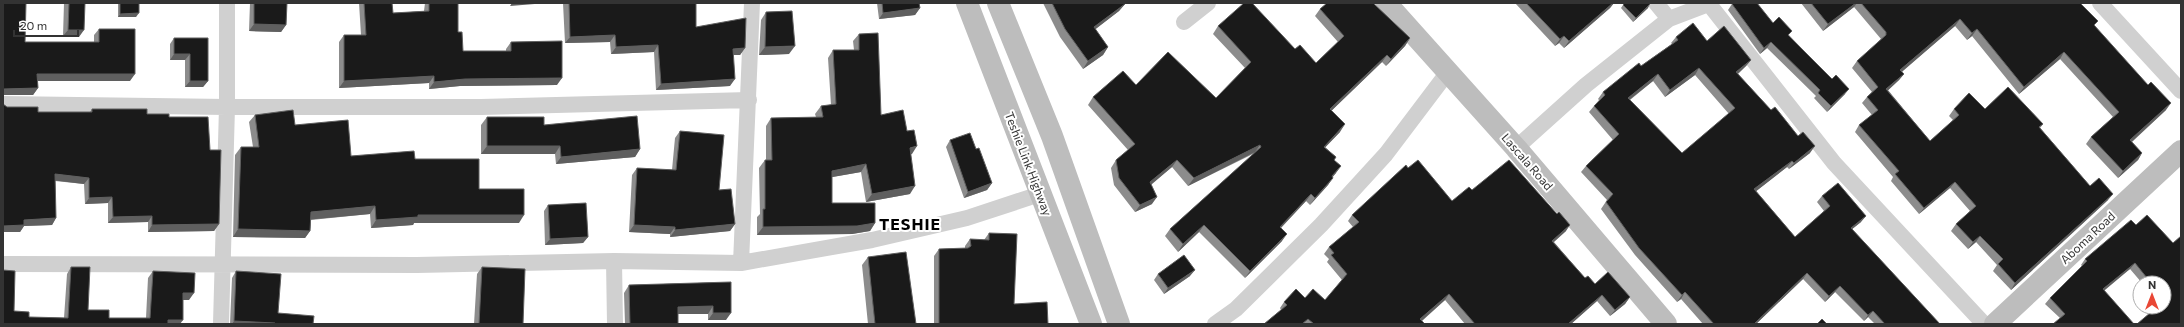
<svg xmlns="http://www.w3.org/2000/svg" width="2184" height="327" font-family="Commissioner,sans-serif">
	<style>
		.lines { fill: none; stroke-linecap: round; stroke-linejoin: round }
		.street { stroke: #d0d0d0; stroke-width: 16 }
		.secondary { stroke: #bdbdbd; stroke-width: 22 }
		.wall { fill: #8c8c8c; fill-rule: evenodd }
		.shaded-wall { fill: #5f5f5f }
		.building { fill: #1a1a1a; stroke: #5f5f5f; fill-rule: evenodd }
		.labels { text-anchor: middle; stroke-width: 4; stroke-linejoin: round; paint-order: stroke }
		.street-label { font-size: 12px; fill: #333; stroke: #fff }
		.district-label { font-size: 16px; font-weight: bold; letter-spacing: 1px; fill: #000; stroke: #fff }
	</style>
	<rect width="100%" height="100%" fill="#fff"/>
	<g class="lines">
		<!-- street -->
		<path class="street" d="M 1656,3 L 1669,19
			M 2100,3 L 2181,91
			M 1709,4 L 1834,163 L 1984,324
			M 1184,22 L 1208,3
			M 3,104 L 227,107 L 481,107 L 749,100
			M 1516,148 L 1586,85 L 1669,19 L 1711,3
			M 614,261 L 615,324
			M 741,263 L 752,3
			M 3,264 L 417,265 L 614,261 L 741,263 L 872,240 L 967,218 L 1040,194
			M 221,324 L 227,107 L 227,3
			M 1215,324 L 1236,309 L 1321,225 L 1386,154 L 1448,72"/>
		<!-- secondary -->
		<path class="secondary" d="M 967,3 L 1091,324
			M 998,3 L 1052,136 L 1119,324
			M 1386,3 L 1516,148 L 1666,324
			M 1995,324 L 2181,151"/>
	</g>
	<!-- wall -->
	<path class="wall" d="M 3,3 L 25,42 L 94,42 L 94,35 L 99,29 L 130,81 L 38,81 L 38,88 L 33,95 L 3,95 Z
		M 64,3 L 85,3 L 79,37 L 63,36 Z
		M 118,3 L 139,3 L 136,17 L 118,17 Z
		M 250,3 L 287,3 L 286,25 L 281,32 L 249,31 Z
		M 359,3 L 392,3 L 393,13 L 424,11 L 425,3 L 458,3 L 458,32 L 463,51 L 506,51 L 506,49 L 511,42 L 557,85 L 460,86 L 429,89 L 429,83 L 339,88 L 339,42 L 344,35 L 361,35 Z
		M 563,3 L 696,3 L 696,27 L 745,48 L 740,55 L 733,55 L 730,86 L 656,90 L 654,52 L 611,54 L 610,42 L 565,43 Z
		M 877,3 L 919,3 L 920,8 L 915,15 L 879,19 Z
		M 1043,3 L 1124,3 L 1125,4 L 1119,11 L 1095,29 L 1108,47 L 1103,55 L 1083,69 L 1060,37 Z
		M 1515,3 L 1614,3 L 1610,8 L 1564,48 L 1559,43 L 1555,46 Z
		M 1801,3 L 2080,3 L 2094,26 L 2166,110 L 2132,142 L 2142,153 L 2138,160 L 2118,178 L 2086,144 L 2091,137 L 2113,117 L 2060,59 L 2019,94 L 1972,36 L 1967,40 L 1955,26 L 1902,71 L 1904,74 L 1899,80 L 1888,90 L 1930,141 L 1953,120 L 1949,116 L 1954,109 L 1985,109 L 2043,124 L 2040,128 L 2090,186 L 2108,200 L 2011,290 L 1993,271 L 1997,265 L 1976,242 L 1968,249 L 1951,231 L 1956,224 L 1970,211 L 1950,188 L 1919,214 L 1891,181 L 1893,177 L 1855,132 L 1859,125 L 1872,115 L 1862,103 L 1867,97 L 1872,92 L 1852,68 L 1857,61 L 1881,39 L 1854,7 L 1823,31 Z
		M 1732,4 L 1773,23 L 1789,35 L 1845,94 L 1827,112 L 1814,98 L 1816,96 L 1767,48 L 1760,54 L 1728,10 Z
		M 1623,5 L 1648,8 L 1633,22 L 1621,8 Z
		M 1377,7 L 1410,38 L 1405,46 L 1386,66 L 1382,62 L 1331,111 L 1340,132 L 1325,147 L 1336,157 L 1334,160 L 1336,173 L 1332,177 L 1328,185 L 1310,205 L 1306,201 L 1281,228 L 1282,241 L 1245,278 L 1199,232 L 1178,252 L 1165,236 L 1170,229 L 1255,153 L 1188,186 L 1172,167 L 1151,184 L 1152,204 L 1135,212 L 1114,185 L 1111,168 L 1116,160 L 1128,150 L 1088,105 L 1093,97 L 1136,85 L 1216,98 L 1245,68 L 1213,34 L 1218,26 L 1295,49 L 1316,63 L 1338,42 L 1315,16 L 1320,9 Z
		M 766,12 L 789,54 L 759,55 L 761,20 Z
		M 859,34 L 881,115 L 912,154 L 911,154 L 910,194 L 866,202 L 861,172 L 832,177 L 832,203 L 875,223 L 870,231 L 852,234 L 757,235 L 757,217 L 760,214 L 759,168 L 765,160 L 766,160 L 766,126 L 771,118 L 816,117 L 815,114 L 821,106 L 831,105 L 828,58 L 833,50 L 854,50 L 853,41 Z
		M 1676,37 L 1707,41 L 1751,60 L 1746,66 L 1738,74 L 1771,110 L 1810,153 L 1789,169 L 1787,167 L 1756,191 L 1795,237 L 1824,211 L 1817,202 L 1822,196 L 1861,222 L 1852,229 L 1940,324 L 1875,324 L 1868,317 L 1864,321 L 1835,292 L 1825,302 L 1803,279 L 1756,324 L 1703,324 L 1681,299 L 1677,302 L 1635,255 L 1601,209 L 1607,200 L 1581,172 L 1586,166 L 1613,140 L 1589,112 L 1599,100 L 1598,99 L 1603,92 L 1641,66 L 1672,44 L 1671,43 ZM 1695,75 L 1729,114 L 1682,153 L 1630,100 L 1653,81 L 1665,97 Z
		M 174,38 L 208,38 L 208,81 L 203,87 L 185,87 L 185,60 L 170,60 L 170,44 Z
		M 3,104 L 7,107 L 38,112 L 90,112 L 92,109 L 147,114 L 169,117 L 210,150 L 219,224 L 214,231 L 148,232 L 148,222 L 108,223 L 108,203 L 85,204 L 84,184 L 55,181 L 56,218 L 52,225 L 24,226 L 20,232 L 3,232 Z
		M 255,115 L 295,125 L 351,156 L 415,159 L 479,189 L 519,223 L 414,223 L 413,225 L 371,228 L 370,214 L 311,220 L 310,231 L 305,238 L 233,237 L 235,155 L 241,147 L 253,147 L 249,122 Z
		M 487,117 L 544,125 L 640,149 L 635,157 L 556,164 L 555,154 L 481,154 L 481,125 Z
		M 680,131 L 719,190 L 735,224 L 730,231 L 670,237 L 670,234 L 629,232 L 632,175 L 637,168 L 672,170 L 675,138 Z
		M 950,140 L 976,149 L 992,183 L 987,190 L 964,198 L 946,147 Z
		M 1408,168 L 1452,201 L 1472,190 L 1566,231 L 1554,242 L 1585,278 L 1595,284 L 1630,297 L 1625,304 L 1610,316 L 1597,301 L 1571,324 L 1465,324 L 1445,300 L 1422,321 L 1425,324 L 1264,324 L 1281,310 L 1280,308 L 1284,302 L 1305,298 L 1325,300 L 1342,280 L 1327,262 L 1329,259 L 1324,254 L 1329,247 L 1353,227 L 1348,221 L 1352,215 Z
		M 548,205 L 588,237 L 583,243 L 545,245 L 544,211 Z
		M 989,233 L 1014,304 L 1048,324 L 934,324 L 934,256 L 939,249 L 965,248 L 965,246 L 970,239 L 984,240 Z
		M 2173,243 L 2164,307 L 2164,283 L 2142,283 L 2130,269 L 2060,318 L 2045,304 L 2050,298 L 2082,266 L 2081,265 L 2085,259 Z
		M 868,257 L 916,324 L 868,324 L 862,265 Z
		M 71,267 L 88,310 L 109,318 L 146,318 L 148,278 L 153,271 L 189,300 L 183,300 L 180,324 L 3,324 L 14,311 L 29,317 L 64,318 L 67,274 Z
		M 482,267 L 523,324 L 474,324 L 477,274 Z
		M 236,271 L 278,313 L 313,324 L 230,324 L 232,278 Z
		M 1158,274 L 1190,276 L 1164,294 L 1154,280 Z
		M 731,282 L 726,320 L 708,320 L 708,314 L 678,314 L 678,324 L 625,324 L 624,293 L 629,285 Z"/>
	<!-- shaded-wall -->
	<path class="shaded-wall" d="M 512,3 L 547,3 L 510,6 Z
		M 1613,3 L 1614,3 L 1610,8 L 1564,48 L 1569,41 Z
		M 1856,3 L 1857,3 L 1854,7 L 1823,31 L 1828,24 Z
		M 1125,4 L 1119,11 L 1088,35 L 1094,27 Z
		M 1650,4 L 1648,8 L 1633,22 L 1636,18 Z
		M 920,8 L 915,15 L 879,19 L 883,13 Z
		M 139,13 L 136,17 L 118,17 L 120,14 Z
		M 1960,19 L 1955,26 L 1896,77 L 1900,70 Z
		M 254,24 L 286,25 L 281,32 L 249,31 Z
		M 1977,29 L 1972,36 L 1967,40 L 1972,33 Z
		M 68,30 L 84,30 L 79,37 L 63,36 Z
		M 615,35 L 610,42 L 565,43 L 570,37 Z
		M 1564,36 L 1559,43 L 1555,46 L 1560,39 Z
		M 1410,38 L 1405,46 L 1386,66 L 1391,59 Z
		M 1771,42 L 1767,48 L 1760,54 L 1764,48 Z
		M 658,45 L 654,52 L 611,54 L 616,47 Z
		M 795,46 L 789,54 L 759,55 L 765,47 Z
		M 1108,47 L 1103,55 L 1083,69 L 1088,61 Z
		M 745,48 L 740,55 L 728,55 L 733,49 Z
		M 2064,52 L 2060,59 L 2019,94 L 2024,87 Z
		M 174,54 L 190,54 L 185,60 L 170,60 Z
		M 1387,55 L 1382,62 L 1325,117 L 1330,109 Z
		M 1751,60 L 1746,66 L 1732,79 L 1736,72 Z
		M 1699,68 L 1695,75 L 1665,97 L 1670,90 Z
		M 37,74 L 135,74 L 130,81 L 33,81 Z
		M 1658,74 L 1653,81 L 1624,104 L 1628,98 Z
		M 1904,74 L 1899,80 L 1882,96 L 1886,89 Z
		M 434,76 L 429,83 L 339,88 L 344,81 Z
		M 562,78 L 557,85 L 460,86 L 429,89 L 434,82 L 465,79 Z
		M 735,79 L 730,86 L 656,90 L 661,84 Z
		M 190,81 L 208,81 L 203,87 L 185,87 Z
		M 38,88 L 33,95 L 3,95 L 3,89 Z
		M 1849,89 L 1845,94 L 1827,112 L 1831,106 Z
		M 2171,103 L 2166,110 L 2126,147 L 2130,140 Z
		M 1345,124 L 1340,132 L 1319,154 L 1324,147 Z
		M 1260,145 L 1255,152 L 1188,186 L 1194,178 Z
		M 487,146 L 560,146 L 555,154 L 481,154 Z
		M 917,146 L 912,154 L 904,156 L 910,148 Z
		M 1815,146 L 1810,153 L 1789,169 L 1794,163 Z
		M 640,149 L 635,157 L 556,164 L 561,157 Z
		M 2142,153 L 2138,160 L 2118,178 L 2123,171 Z
		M 1177,160 L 1172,167 L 1145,190 L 1150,182 Z
		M 1792,161 L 1787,167 L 1750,196 L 1754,189 Z
		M 866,164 L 861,172 L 827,178 L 832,171 Z
		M 1341,166 L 1336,173 L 1327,184 L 1332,176 Z
		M 55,174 L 89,178 L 84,184 L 51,180 Z
		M 1333,178 L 1328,185 L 1310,205 L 1315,198 Z
		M 1955,182 L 1950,188 L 1919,214 L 1924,208 Z
		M 992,183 L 987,190 L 964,198 L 968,192 Z
		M 915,186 L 910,194 L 866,202 L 872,194 Z
		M 1311,194 L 1306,201 L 1275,234 L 1280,227 Z
		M 2113,194 L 2108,200 L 2011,290 L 2015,283 Z
		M 112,197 L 108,203 L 85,204 L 89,198 Z
		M 1157,197 L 1152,204 L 1135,212 L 1140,205 Z
		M 375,206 L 370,214 L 305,220 L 311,212 Z
		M 418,215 L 524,215 L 519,223 L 414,223 L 413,225 L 371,228 L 376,220 Z
		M 152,216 L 148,222 L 108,223 L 113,217 Z
		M 1866,216 L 1861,222 L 1846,234 L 1851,228 Z
		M 56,218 L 52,225 L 24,226 L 20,232 L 3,232 L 3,226 L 24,220 Z
		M 875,223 L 870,231 L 852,234 L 757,235 L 763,227 Z
		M 219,224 L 214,231 L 148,232 L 152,225 Z
		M 735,224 L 730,231 L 670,237 L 675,230 Z
		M 634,225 L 675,227 L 670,234 L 629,232 Z
		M 1204,225 L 1199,232 L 1178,252 L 1183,244 Z
		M 1570,225 L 1566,231 L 1548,247 L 1552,241 Z
		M 238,229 L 310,231 L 305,238 L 233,237 Z
		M 1287,234 L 1282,241 L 1245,278 L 1250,271 Z
		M 1980,236 L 1976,242 L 1968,249 L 1973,242 Z
		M 588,237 L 583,243 L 545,245 L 550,239 Z
		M 2135,263 L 2130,269 L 2099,295 L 2103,289 Z
		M 1195,270 L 1190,276 L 1164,294 L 1168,288 Z
		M 1807,273 L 1803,279 L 1756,324 L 1754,324 Z
		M 1840,286 L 1835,292 L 1825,302 L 1829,296 Z
		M 1685,292 L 1681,299 L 1677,302 L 1682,295 Z
		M 183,293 L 194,293 L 189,300 L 178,300 Z
		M 1449,294 L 1445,300 L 1418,324 L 1420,319 Z
		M 1602,295 L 1597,301 L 1571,324 L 1568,324 Z
		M 1630,297 L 1625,304 L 1610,316 L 1615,310 Z
		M 713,306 L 708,314 L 673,314 L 678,307 Z
		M 1873,311 L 1868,317 L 1864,321 L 1868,315 Z
		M 713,313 L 731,313 L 726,320 L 708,320 Z
		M 168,320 L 183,320 L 180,324 L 165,324 Z
		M 234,321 L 275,323 L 274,324 L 232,324 Z"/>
	<!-- building -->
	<path class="building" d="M 3,3 L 26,3 L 25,42 L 99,42 L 99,29 L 135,29 L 135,74 L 37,74 L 38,88 L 3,89 Z
		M 69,3 L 85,3 L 84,30 L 68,30 Z
		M 120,3 L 139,3 L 139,13 L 120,14 Z
		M 254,3 L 287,3 L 286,25 L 254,24 Z
		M 364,3 L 392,3 L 393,13 L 429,11 L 429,3 L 458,3 L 458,32 L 462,32 L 463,51 L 511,51 L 511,42 L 562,41 L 562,78 L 465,79 L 434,82 L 434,76 L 344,81 L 344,35 L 366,35 Z
		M 569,3 L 696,3 L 696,27 L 746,18 L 745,48 L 733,49 L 735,79 L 661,84 L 658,45 L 616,47 L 615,35 L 570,37 Z
		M 882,3 L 919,3 L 920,8 L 883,13 Z
		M 1052,3 L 1124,3 L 1125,4 L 1094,27 L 1108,47 L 1088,61 L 1065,29 Z
		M 1244,3 L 1252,3 L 1295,49 L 1300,45 L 1316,63 L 1344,36 L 1320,9 L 1327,3 L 1373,3 L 1410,38 L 1391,59 L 1387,55 L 1330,109 L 1345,124 L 1324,147 L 1336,157 L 1334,160 L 1341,166 L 1332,176 L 1333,178 L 1315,198 L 1311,194 L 1280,227 L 1287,234 L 1250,271 L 1204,225 L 1183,244 L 1170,229 L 1261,147 L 1260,145 L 1194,178 L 1177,160 L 1150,182 L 1157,197 L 1140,205 L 1119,178 L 1116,160 L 1135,144 L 1093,97 L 1123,71 L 1136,85 L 1168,52 L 1216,98 L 1251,62 L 1218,26 Z
		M 1526,3 L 1613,3 L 1569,41 L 1564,36 L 1560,39 Z
		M 1625,3 L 1650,3 L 1650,4 L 1636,18 L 1623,5 Z
		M 1733,3 L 1757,3 L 1773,23 L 1779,17 L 1792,31 L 1788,35 L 1832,79 L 1836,75 L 1849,89 L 1831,106 L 1818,93 L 1820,90 L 1771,42 L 1764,48 L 1732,4 Z
		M 1811,3 L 1856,3 L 1828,24 Z
		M 1861,3 L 2080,3 L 2098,21 L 2094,25 L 2148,85 L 2151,82 L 2171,103 L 2130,140 L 2142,153 L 2123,171 L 2091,137 L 2119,112 L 2064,52 L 2024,87 L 1977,29 L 1972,33 L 1960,19 L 1900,70 L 1904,74 L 1886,89 L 1930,141 L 1959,115 L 1954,109 L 1969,93 L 1985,109 L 2008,87 L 2043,124 L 2039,127 L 2090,186 L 2099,178 L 2113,194 L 2015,283 L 1998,264 L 2003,259 L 1980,236 L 1973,242 L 1956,224 L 1976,206 L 1955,182 L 1924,208 L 1895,174 L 1899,171 L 1859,125 L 1878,110 L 1867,97 L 1878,87 L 1857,61 L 1886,35 L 1886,32 Z
		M 792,11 L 795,46 L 765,47 L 766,12 Z
		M 1693,23 L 1707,41 L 1724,26 L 1751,60 L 1736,72 L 1771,110 L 1775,107 L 1798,136 L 1803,132 L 1815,146 L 1794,163 L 1792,161 L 1754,189 L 1795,237 L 1830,206 L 1822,196 L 1838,183 L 1866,216 L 1851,228 L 1940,324 L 1885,324 L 1873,311 L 1868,315 L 1840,286 L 1829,296 L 1807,273 L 1754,324 L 1714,324 L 1685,292 L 1682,295 L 1639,248 L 1606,202 L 1613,194 L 1586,166 L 1619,134 L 1594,106 L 1605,95 L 1603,92 L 1639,63 L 1641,66 L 1678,40 L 1676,37 ZM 1699,68 L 1735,108 L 1682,153 L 1628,98 L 1658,74 L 1670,90 Z
		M 878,33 L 881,115 L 903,110 L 907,131 L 914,130 L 917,146 L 910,148 L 915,186 L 872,194 L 866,164 L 832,171 L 832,203 L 875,203 L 875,223 L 857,226 L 763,227 L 763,209 L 765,209 L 765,160 L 772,160 L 771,118 L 823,117 L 821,106 L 836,104 L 833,50 L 859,50 L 859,34 Z
		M 174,38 L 208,38 L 208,81 L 190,81 L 190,54 L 174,54 Z
		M 3,104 L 7,107 L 38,107 L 38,112 L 92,112 L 92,109 L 147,109 L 147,114 L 169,114 L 169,117 L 208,117 L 210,150 L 221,150 L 219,224 L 152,225 L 152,216 L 113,217 L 112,197 L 89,198 L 89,178 L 55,174 L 56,218 L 24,220 L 24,225 L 3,226 Z
		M 293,110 L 295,125 L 348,120 L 351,156 L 414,151 L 415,159 L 479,159 L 479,189 L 524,189 L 524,215 L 418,215 L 418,217 L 376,220 L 375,206 L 311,212 L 310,231 L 238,229 L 241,147 L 259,147 L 255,115 Z
		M 637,116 L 640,149 L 561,157 L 560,146 L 487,146 L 487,117 L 544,117 L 544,125 Z
		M 680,131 L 724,135 L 719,190 L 731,189 L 735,224 L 675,230 L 675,227 L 634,225 L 637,168 L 676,170 Z
		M 970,133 L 976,149 L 979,148 L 992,183 L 968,192 L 950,140 Z
		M 1418,160 L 1452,201 L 1469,187 L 1472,190 L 1509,160 L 1557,214 L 1559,212 L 1570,225 L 1552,241 L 1585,278 L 1588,276 L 1595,284 L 1608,272 L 1630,297 L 1615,310 L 1602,295 L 1568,324 L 1475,324 L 1449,294 L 1420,319 L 1425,324 L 1314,324 L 1308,319 L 1302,324 L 1264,324 L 1287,305 L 1284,302 L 1296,289 L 1305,298 L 1313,289 L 1325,300 L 1347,274 L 1331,255 L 1334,253 L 1329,247 L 1359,222 L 1352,215 L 1406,165 L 1408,168 Z
		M 586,203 L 588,237 L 550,239 L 548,205 Z
		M 2147,215 L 2173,243 L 2181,236 L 2181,324 L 2137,324 L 2157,307 L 2164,307 L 2164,301 L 2165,300 L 2164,299 L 2164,283 L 2151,283 L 2135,263 L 2103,289 L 2134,324 L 2053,324 L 2065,314 L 2050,298 L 2087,261 L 2085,259 L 2131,220 L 2136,225 Z
		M 989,233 L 1017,234 L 1014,304 L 1047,302 L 1048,324 L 939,324 L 939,249 L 968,248 L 971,246 L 970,239 L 989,240 Z
		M 906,252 L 916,324 L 875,324 L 868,257 Z
		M 1184,255 L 1195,270 L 1168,288 L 1158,274 Z
		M 71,267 L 90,267 L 88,310 L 109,310 L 109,318 L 150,318 L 153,271 L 195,273 L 194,293 L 183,293 L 183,320 L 168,320 L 168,324 L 3,324 L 3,270 L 15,271 L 14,311 L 29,312 L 29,317 L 68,318 Z
		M 482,267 L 525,269 L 523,324 L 479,324 Z
		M 236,271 L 281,274 L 278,313 L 314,316 L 313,324 L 275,324 L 275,323 L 234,321 Z
		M 731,282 L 731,313 L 713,313 L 713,306 L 678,307 L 678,324 L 630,324 L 629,285 Z
		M 1822,319 L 1827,324 L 1817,324 Z"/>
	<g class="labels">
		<!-- street labels -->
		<g class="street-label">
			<text transform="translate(1527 162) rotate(49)" y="4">Lascala Road</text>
			<text transform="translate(1028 164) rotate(69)" y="4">Teshie Link Highway</text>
			<text transform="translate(2088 238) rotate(-43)" y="4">Aboma Road</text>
		</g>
		<!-- district labels -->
		<g class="district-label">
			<text x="910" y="230">TESHIE</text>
		</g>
	</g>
	<!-- border -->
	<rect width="2184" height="327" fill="none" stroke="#333333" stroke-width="8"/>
	<!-- north arrow -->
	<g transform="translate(2152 295)"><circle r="19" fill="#ffffff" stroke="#adadad"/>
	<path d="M0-3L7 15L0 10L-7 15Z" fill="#e94735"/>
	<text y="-6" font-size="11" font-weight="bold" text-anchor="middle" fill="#333333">N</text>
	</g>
	<!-- scale -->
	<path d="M14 30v6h64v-6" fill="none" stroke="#333333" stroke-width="2"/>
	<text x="20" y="30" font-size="12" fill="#333333" stroke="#ffffff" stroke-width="3" paint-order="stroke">20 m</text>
</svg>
